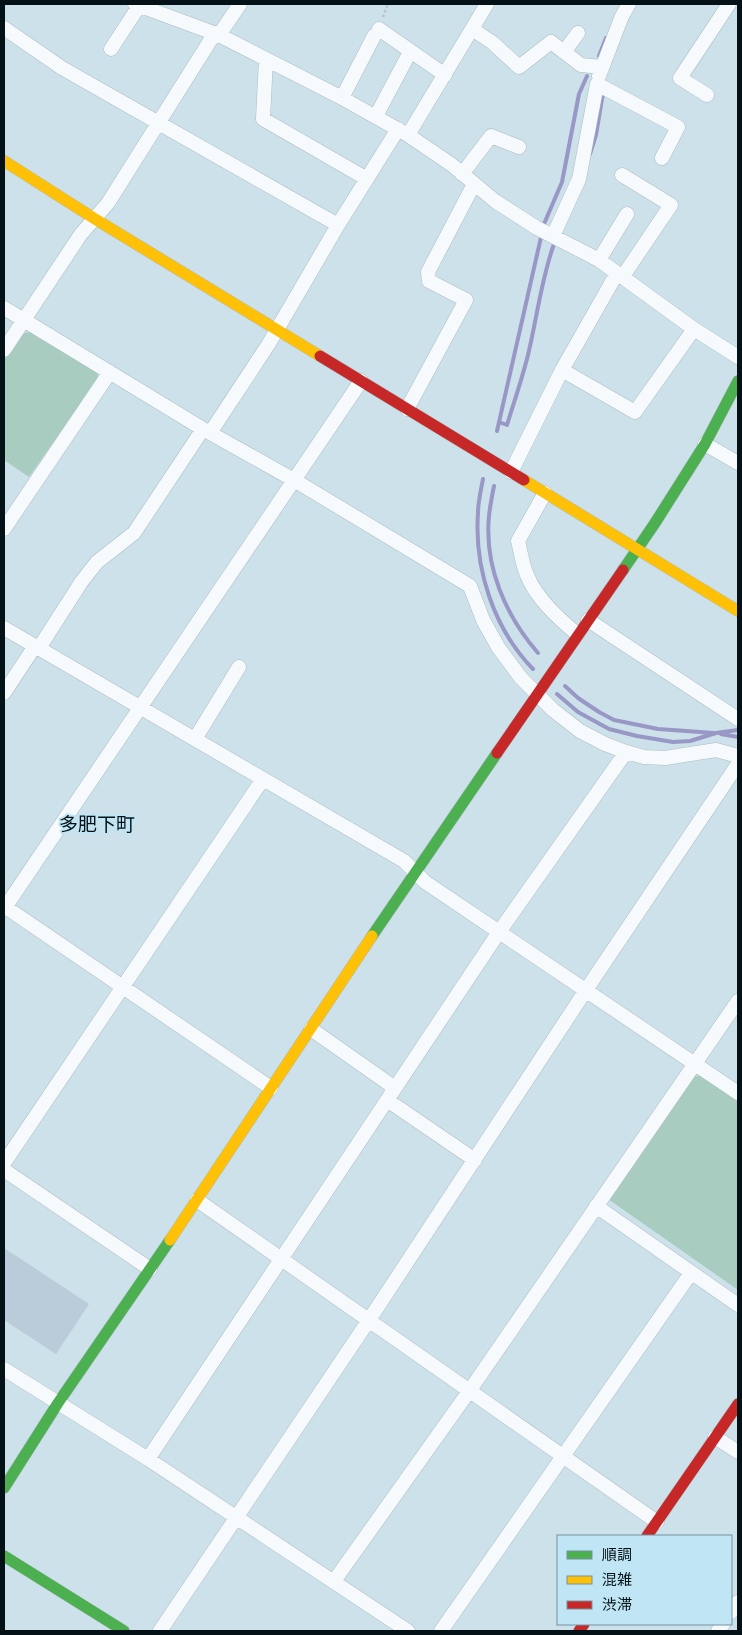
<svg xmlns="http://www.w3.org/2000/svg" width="742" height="1635" font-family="Roboto,'Noto Sans JP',sans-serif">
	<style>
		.green { fill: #a9ccc1 }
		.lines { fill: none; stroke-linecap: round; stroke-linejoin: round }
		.stream { stroke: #9897c5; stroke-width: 4 }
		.building { fill: #bacbd9 }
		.street-casing { stroke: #acbdc3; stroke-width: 15 }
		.fast-casing { stroke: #acbdc3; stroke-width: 12 }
		.slow-casing { stroke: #acbdc3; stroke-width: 12 }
		.jam-casing { stroke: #acbdc3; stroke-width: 12 }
		.path { stroke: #bcc3c5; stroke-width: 2.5; stroke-dasharray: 2.5 2.5; stroke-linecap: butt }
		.street { stroke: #f7fafc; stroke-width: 14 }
		.fast { stroke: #4caf50; stroke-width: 11 }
		.slow { stroke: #ffc107; stroke-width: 11 }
		.jam { stroke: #c62828; stroke-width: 11 }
		.labels { text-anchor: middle; stroke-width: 4; stroke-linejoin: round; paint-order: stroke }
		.quarter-label { font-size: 19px; fill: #041116; stroke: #c0e6f5 }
	</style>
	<rect width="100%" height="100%" fill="#cce1e9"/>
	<!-- green -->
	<path class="green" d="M 29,332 L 97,372 L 98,378 L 29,477 L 4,460 L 4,360 L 21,334 Z
		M 695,1076 L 704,1076 L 738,1101 L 738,1290 L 608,1199 Z"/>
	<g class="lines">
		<!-- stream -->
		<path class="stream" d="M 599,56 L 606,38
			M 590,154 L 596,135 L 603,93
			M 499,422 L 507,425 C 514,402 522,379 528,355 C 537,318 541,280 554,244
			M 497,431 L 544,224 L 562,182 L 579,94 L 587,76
			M 483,479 C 481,490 478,502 478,513 C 474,569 494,629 533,669
			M 494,486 C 492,496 490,506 489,516 C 484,567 506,616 538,653
			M 565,686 L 578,698 L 599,712 L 614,720 L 658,729 L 714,733
			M 557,694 L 578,712 L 609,729 L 637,736 L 673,742 L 690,741 L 716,733 L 738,730
			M 721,734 L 738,737"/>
	</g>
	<!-- building -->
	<path class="building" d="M 4,1248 L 89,1304 L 56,1354 L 4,1320 Z"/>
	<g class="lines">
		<!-- street casing -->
		<g class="street-casing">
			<path id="street" d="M 135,4 L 219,35 L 342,98 L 408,135 L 452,165 L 495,201 L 537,228 L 599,260 L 694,329 L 738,357
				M 4,28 L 62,68 L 338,225
				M 379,29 L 445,75
				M 472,29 L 493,43 L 519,67 L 551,42 L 581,65 L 602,67
				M 219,35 L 240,4
				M 111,49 L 139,6
				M 564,52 L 578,33
				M 266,59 L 263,119 L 367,179
				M 599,76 L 622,16 L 629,4
				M 707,95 L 680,78 L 729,4
				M 342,98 L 374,36
				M 376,116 L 410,52
				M 408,135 L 487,4
				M 462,174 L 491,136 L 519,147
				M 622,175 L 671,205 L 623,276
				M 553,236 L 579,179 L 597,84 L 678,127 L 662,158
				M 599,260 L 627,214
				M 617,273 L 562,370 L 635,412 L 694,329
				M 4,308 L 203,429 L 294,480 L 470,586 L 483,620 L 498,647 L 521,678 L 553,710 L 580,731 L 605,744 L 626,752 L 644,757 L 665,758 L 716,750 L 738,756
				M 4,350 L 81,234 L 108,203 L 215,33
				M 407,409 L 466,300 L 429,281 L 428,272 L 474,184
				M 210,433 L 268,345 L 338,225 L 398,129
				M 705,444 L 738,463
				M 511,472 L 562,370
				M 545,493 L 518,541 C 521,552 522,564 527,575 C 536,598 558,618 577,634
				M 4,529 L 110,372
				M 588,620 L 738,719
				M 4,628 L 404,861 L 425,882 L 738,1093
				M 39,648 L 82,581 L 97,562 L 134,533 L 203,429
				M 4,693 L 35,646
				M 195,739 L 239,667
				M 4,906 L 271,1088
				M 4,909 L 361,381
				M 311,1029 L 395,1088
				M 387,1100 L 475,1160
				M 4,1163 L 263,779
				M 4,1170 L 150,1269
				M 197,1200 L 657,1522
				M 596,1206 L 738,1305
				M 4,1369 L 148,1459 L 408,1631
				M 715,1437 L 738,1452
				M 148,1459 L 499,932 L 626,752
				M 334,1581 L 470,1390 L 738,1001
				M 731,1612 L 738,1602
				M 160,1631 L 369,1320 L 586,990 L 738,764
				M 441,1631 L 691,1273
				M 718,1631 L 723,1624"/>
		</g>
		<!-- fast casing -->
		<g class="fast-casing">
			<path id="fast" d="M 623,570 L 655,523 L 705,444 L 738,381
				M 372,936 L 497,753
				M 4,1488 L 58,1403 L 170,1240
				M 4,1556 L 124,1631"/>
		</g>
		<!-- slow casing -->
		<g class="slow-casing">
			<path id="slow" d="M 4,161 L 95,219 L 320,356
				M 524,480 L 738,611
				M 170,1240 L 372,936"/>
		</g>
		<!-- jam casing -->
		<g class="jam-casing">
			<path id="jam" d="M 320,356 L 524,480
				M 497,753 L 623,570
				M 647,1536 L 738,1404
				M 579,1631 L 584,1624"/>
		</g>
		<!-- path -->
		<path class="path" d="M 383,17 L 388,4"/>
		<!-- street -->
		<use href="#street" class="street"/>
		<!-- fast -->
		<use href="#fast" class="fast"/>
		<!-- slow -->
		<use href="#slow" class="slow"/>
		<!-- jam -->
		<use href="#jam" class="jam"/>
	</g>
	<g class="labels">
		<!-- quarter labels -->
		<g class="quarter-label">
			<text x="97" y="831">多肥下町</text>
		</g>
	</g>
	<!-- border -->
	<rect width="742" height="1635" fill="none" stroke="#041116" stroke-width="10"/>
	<!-- legend -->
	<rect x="557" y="1535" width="175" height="90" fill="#c0e6f5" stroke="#75919c"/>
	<rect x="567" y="1551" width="25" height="8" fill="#4caf50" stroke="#75919c"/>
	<text x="602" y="1560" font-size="15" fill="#041116">順調</text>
	<rect x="567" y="1576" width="25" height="8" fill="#ffc107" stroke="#75919c"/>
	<text x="602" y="1585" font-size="15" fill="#041116">混雑</text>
	<rect x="567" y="1601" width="25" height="8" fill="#c62828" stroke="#75919c"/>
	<text x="602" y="1610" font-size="15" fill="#041116">渋滞</text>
</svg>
